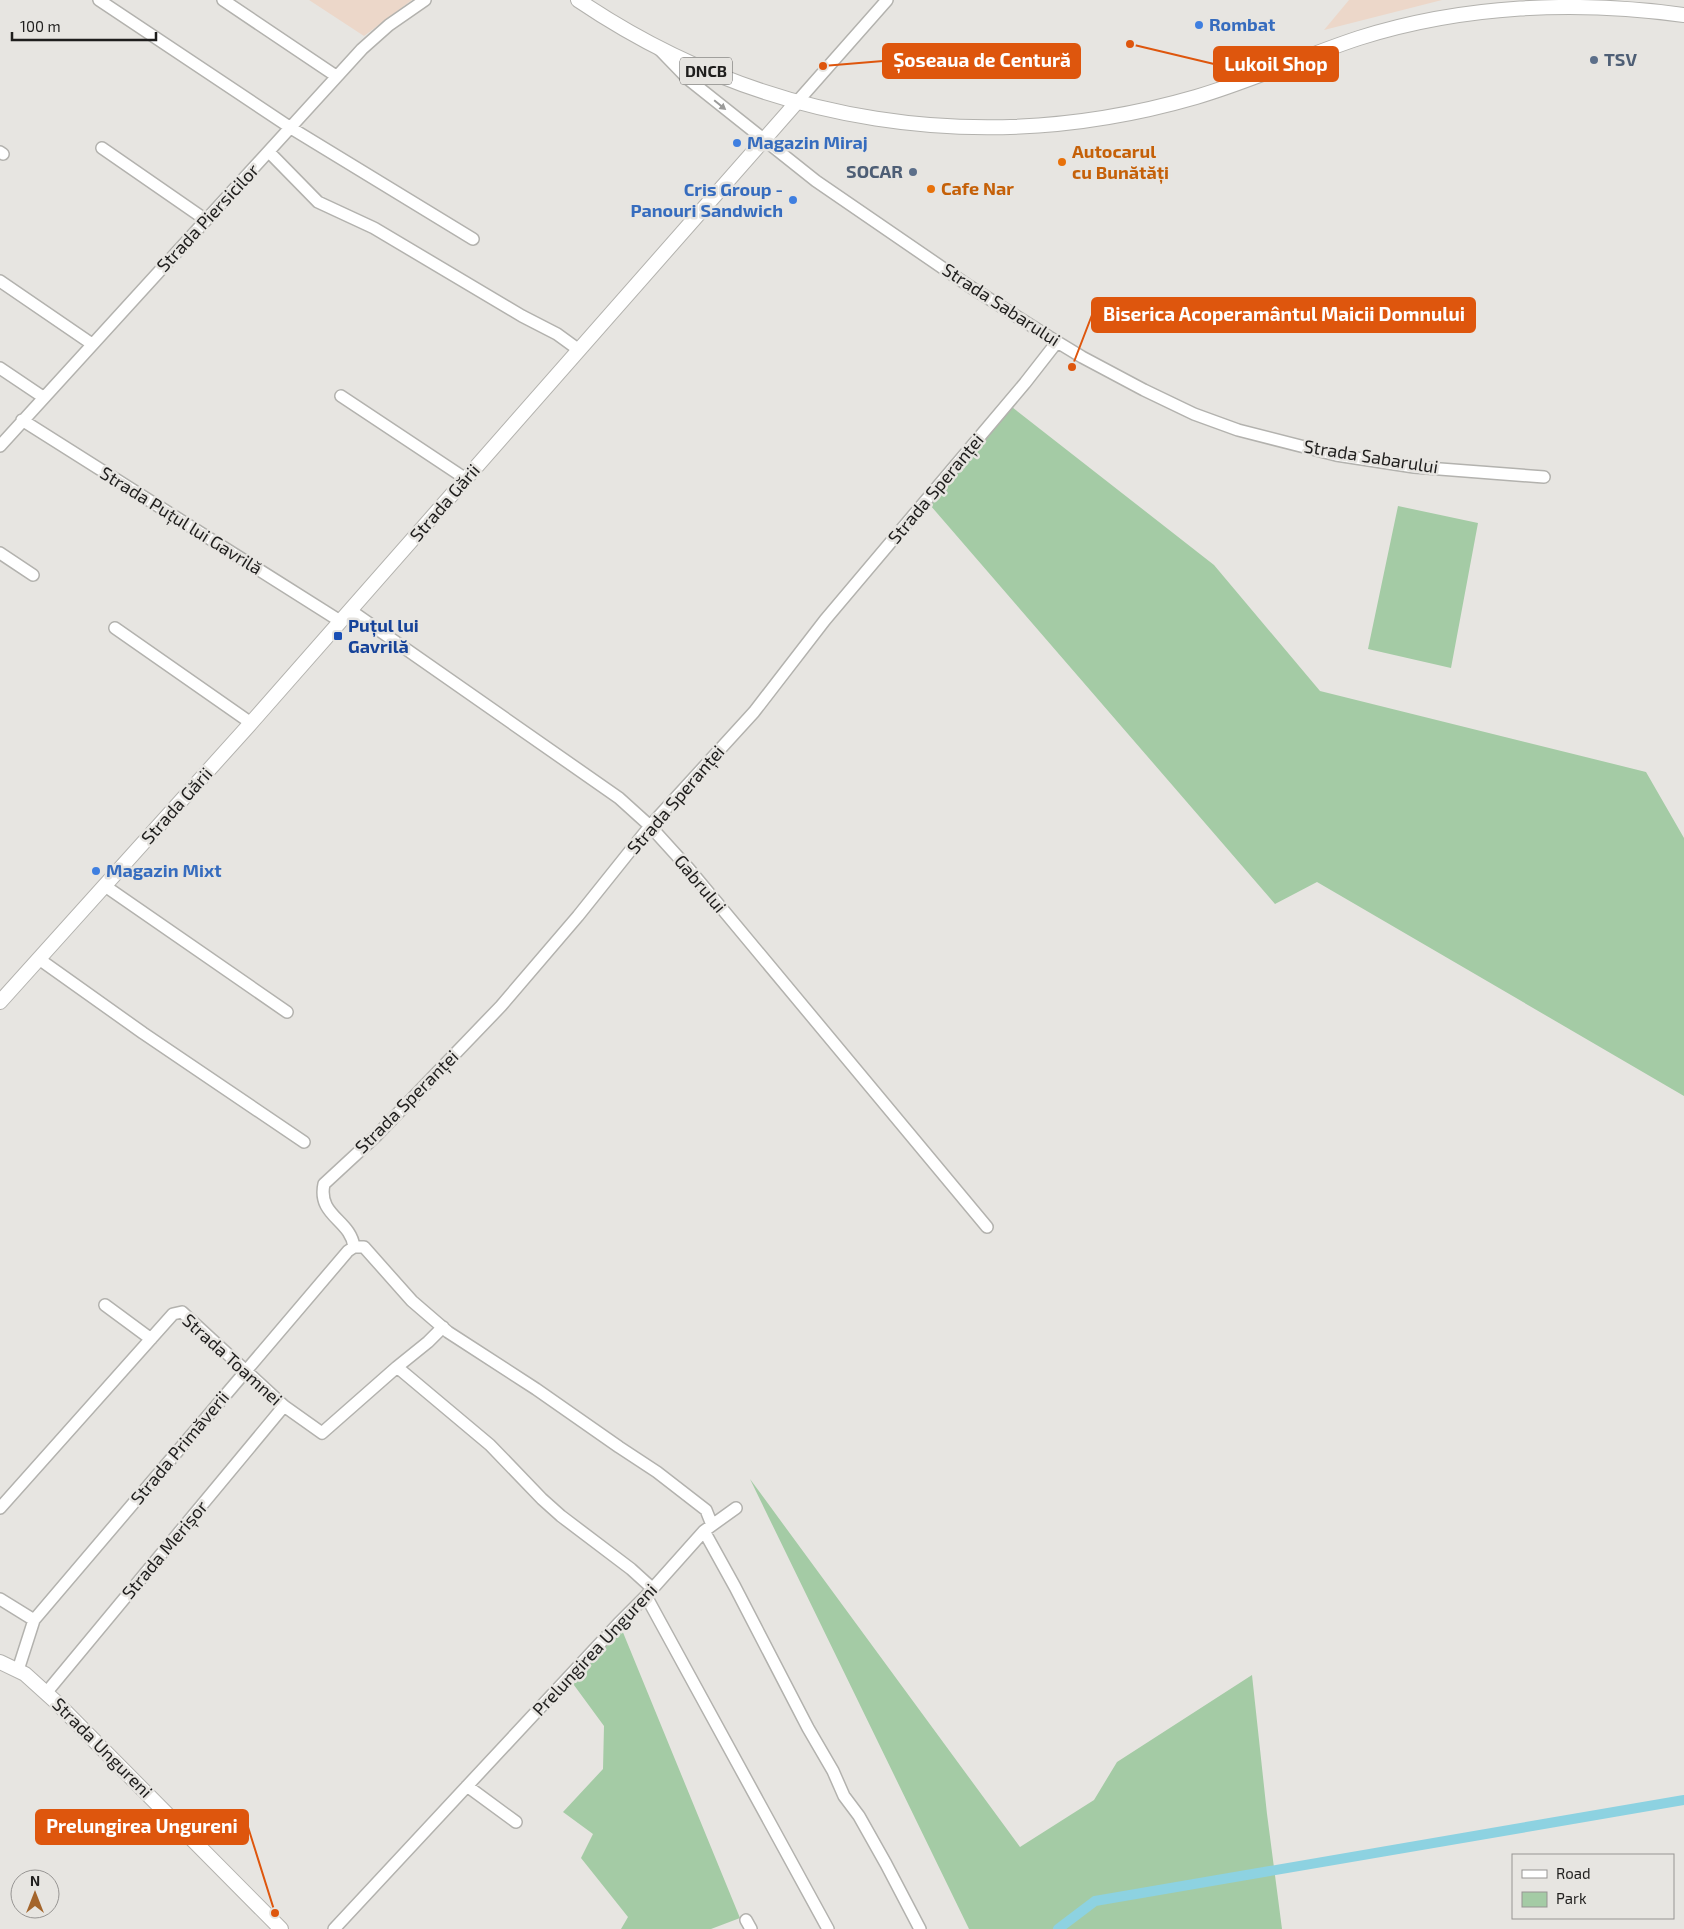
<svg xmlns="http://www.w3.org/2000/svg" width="1684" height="1929" font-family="'Exo 2',sans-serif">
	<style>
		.industrial { fill: #ecd7c9 }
		.green { fill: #a4cba5 }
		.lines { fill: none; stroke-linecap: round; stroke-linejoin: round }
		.canal { stroke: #8dd2e1; stroke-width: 10 }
		.minor-casing { stroke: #b3b2ae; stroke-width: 14 }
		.major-casing { stroke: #b3b2ae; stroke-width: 16 }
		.minor { stroke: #fff; stroke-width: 11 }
		.major { stroke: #fff; stroke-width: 14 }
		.oneway { fill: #9a9a99 }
		.shop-dot { fill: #3f7fe0; stroke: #e7e5e1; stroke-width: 2 }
		.service-dot { fill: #5c6f8a; stroke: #e7e5e1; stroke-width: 2 }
		.food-dot { fill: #e8710a; stroke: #e7e5e1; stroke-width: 2 }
		.transit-dot { fill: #1a4fb4; stroke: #e7e5e1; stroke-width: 2 }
		.labels { text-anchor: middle; stroke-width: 5; stroke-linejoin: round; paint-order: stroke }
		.shield { fill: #e7e5e1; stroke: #5b5a58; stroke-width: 1 }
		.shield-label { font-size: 16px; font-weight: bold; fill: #1f1e1d }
		.shop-label { font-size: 18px; font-weight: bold; fill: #366cbe; stroke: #e7e5e1; text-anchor: start }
		.service-label { font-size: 18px; font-weight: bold; fill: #4e5e75; stroke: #e7e5e1; text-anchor: start }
		.food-label { font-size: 18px; font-weight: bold; fill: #c56008; stroke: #e7e5e1; text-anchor: start }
		.street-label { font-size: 18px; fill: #1f1e1d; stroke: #e7e5e1 }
		.transit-label { font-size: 18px; font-weight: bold; fill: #164399; stroke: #e7e5e1; text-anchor: start }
		.leader { fill: none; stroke: #de560d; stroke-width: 2 }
		.callout-dot { fill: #de560d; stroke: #e7e5e1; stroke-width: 2 }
		.callout { fill: #de560d; stroke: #de560d; stroke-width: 2 }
		.callout-label { font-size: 19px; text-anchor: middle; font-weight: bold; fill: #fff }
	</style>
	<rect width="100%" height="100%" fill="#e7e5e1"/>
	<!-- industrial -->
	<path class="industrial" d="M 309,0 L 412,0 L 364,36 Z
		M 1349,0 L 1442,0 L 1324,30 Z"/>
	<!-- green -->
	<path class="green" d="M 1003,400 L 1214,565 L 1320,691 L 1646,772 L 1684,838 L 1684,1096 L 1317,882 L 1275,904 L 924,498 Z
		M 1398,506 L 1478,523 L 1451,668 L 1368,649 Z
		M 750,1479 L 1020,1847 L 1094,1800 L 1117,1762 L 1252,1675 L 1267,1814 L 1282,1929 L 969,1929 Z
		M 622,1630 L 740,1918 L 711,1929 L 621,1929 L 628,1917 L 581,1858 L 593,1834 L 563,1812 L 603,1769 L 604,1726 L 571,1681 Z"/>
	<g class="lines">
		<!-- canal -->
		<path class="canal" d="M 1058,1929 L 1095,1901 L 1684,1800"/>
		<!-- minor casing -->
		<g class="minor-casing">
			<path id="minor" d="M 99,0 L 291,128 L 473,239
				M 223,0 L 336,76
				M 658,48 L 688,79 L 816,181 L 969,286 L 1049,337 L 1082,357 L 1144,390 L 1194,414 L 1238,430 L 1336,455 L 1414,467 L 1544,477
				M 797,102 L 887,0
				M 102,148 L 206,220
				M 0,152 L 3,154
				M 269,152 L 318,202 L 374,228 L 522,316 L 557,334 L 579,350
				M 0,281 L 92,344
				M 0,368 L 43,397
				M 341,396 L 466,479
				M 22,420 L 340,621
				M 0,446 L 362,49 L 389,25 L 425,0
				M 0,553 L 33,575
				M 350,610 L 619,798 L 650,826 L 689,869 L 987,1227
				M 115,628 L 251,723
				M 105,886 L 287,1012
				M 39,959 L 143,1033 L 304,1142
				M 354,1247 C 351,1220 317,1216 324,1184 L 377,1135 L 501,1006 L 578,916 L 650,826 L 754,712 L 825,620 L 1025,383 L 1057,342
				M 105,1305 L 151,1339
				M 397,1367 L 490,1445 L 542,1499 L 561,1516 L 631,1569 L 653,1589
				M 0,1508 L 173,1314 L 182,1312 L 284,1406 L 322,1433 L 397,1367 L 428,1342 L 443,1327
				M 704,1531 L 735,1587 L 808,1728 L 833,1771 L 844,1796 L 859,1816 L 886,1864 L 920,1929
				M 646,1596 L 828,1929
				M 0,1599 L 34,1620
				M 18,1670 L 34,1620 L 348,1251 L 354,1247 L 364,1247 L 412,1301 L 448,1332 L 536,1389 L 619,1447 L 657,1472 L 706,1510 L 712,1525
				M 46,1693 L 284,1406
				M 467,1786 L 516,1822
				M 746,1920 L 751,1929
				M 334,1929 L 618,1624 L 646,1596 L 704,1531 L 736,1508"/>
		</g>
		<!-- major casing -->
		<g class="major-casing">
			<path id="major" d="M 578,0 C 763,125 982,159 1196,97 C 1251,81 1304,56 1359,38 C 1463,5 1576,0 1684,15
				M 0,1002 L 251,723 L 797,102
				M 0,1662 L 25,1674 L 56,1702 L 281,1929"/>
		</g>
		<!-- minor -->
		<use href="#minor" class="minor"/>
		<!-- major -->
		<use href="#major" class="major"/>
	</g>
	<!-- one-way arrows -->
	<defs><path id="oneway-solid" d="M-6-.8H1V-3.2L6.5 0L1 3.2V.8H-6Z" transform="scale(1.25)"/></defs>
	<use class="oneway" href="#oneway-solid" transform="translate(720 105) rotate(39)"/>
	<!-- markers -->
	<g class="shop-dot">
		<circle cx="1199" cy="25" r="5"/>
		<circle cx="737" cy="143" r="5"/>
		<circle cx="793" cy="200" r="5"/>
		<circle cx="96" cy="871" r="5"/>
	</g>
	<g class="service-dot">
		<circle cx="1594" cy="60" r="5"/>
		<circle cx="913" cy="172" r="5"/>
	</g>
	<g class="food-dot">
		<circle cx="1062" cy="162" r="5"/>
		<circle cx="931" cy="189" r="5"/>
	</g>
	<rect class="transit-dot" x="333" y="631" width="10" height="10" rx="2.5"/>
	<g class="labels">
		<!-- shield labels -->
		<rect class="shield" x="680" y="57.5" width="52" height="27" rx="4"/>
		<g class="shield-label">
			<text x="706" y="77">DNCB</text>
		</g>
		<!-- shop labels -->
		<g class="shop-label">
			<text x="1209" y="31">Rombat</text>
			<text x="747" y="149">Magazin Miraj</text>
			<text x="783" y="196" text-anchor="end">Cris Group -<tspan x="783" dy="21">Panouri Sandwich</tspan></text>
			<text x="106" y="877">Magazin Mixt</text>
		</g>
		<!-- service labels -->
		<g class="service-label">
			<text x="1604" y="66">TSV</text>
			<text x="903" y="178" text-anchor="end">SOCAR</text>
		</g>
		<!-- food labels -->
		<g class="food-label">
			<text x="1072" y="158">Autocarul<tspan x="1072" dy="21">cu Bunătăți</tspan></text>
			<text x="941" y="195">Cafe Nar</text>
		</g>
		<!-- street labels -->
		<g class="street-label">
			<text transform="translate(208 218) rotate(-47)" y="6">Strada Piersicilor</text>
			<text transform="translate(1001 305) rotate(33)" y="6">Strada Sabarului</text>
			<text transform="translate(1371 457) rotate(9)" y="6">Strada Sabarului</text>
			<text transform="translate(936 489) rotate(-50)" y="6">Strada Speranței</text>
			<text transform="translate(445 503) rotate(-49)" y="6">Strada Gării</text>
			<text transform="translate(181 521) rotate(32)" y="6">Strada Puțul lui Gavrilă</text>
			<text transform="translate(676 800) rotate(-49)" y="6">Strada Speranței</text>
			<text transform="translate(177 806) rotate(-48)" y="6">Strada Gării</text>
			<text transform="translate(700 884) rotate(50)" y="6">Gabrului</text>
			<text transform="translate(407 1102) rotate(-45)" y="6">Strada Speranței</text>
			<text transform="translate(232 1360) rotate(42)" y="6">Strada Toamnei</text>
			<text transform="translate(180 1448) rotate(-50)" y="6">Strada Primăverii</text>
			<text transform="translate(165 1550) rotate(-50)" y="6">Strada Merișor</text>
			<text transform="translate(595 1650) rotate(-47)" y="6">Prelungirea Ungureni</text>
			<text transform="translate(102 1748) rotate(45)" y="6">Strada Ungureni</text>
		</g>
		<!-- transit labels -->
		<g class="transit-label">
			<text x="348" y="632">Puțul lui<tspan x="348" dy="21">Gavrilă</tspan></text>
		</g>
	</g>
	<!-- callouts -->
	<path class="leader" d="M823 66L883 61M1130 44L1214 64M1072 367L1092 315M275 1913L248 1827"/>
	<g class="callout-dot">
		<circle cx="823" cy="66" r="5"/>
		<circle cx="1130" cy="44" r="5"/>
		<circle cx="1072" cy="367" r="5"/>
		<circle cx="275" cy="1913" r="5"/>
	</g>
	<g class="callout">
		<rect x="883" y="44" width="197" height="34" rx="5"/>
		<rect x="1214" y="47" width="124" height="34" rx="5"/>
		<rect x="1092" y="298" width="383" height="34" rx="5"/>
		<rect x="36" y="1810" width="212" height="34" rx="5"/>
	</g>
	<g class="callout-label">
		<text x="982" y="67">Șoseaua de Centură</text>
		<text x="1276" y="71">Lukoil Shop</text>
		<text x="1284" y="321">Biserica Acoperamântul Maicii Domnului</text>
		<text x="142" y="1833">Prelungirea Ungureni</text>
	</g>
	<!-- legend -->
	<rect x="1512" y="1854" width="162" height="65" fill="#e7e5e1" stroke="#979593"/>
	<rect x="1522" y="1870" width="25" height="8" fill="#ffffff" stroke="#979593"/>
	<text x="1556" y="1879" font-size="15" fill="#1f1e1d">Road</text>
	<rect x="1522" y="1892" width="25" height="15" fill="#a4cba5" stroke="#979593"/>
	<text x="1556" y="1904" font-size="15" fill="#1f1e1d">Park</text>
	<!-- north arrow -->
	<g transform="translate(35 1894)"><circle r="24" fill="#e7e5e1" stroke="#979593"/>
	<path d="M0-4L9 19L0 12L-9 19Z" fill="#a4652c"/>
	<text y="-8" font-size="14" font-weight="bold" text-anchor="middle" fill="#1f1e1d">N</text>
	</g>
	<!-- scale -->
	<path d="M12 32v8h144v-8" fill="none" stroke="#1f1e1d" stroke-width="2.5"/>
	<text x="20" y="32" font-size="15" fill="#1f1e1d" stroke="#e7e5e1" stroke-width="4" paint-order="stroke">100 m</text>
</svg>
